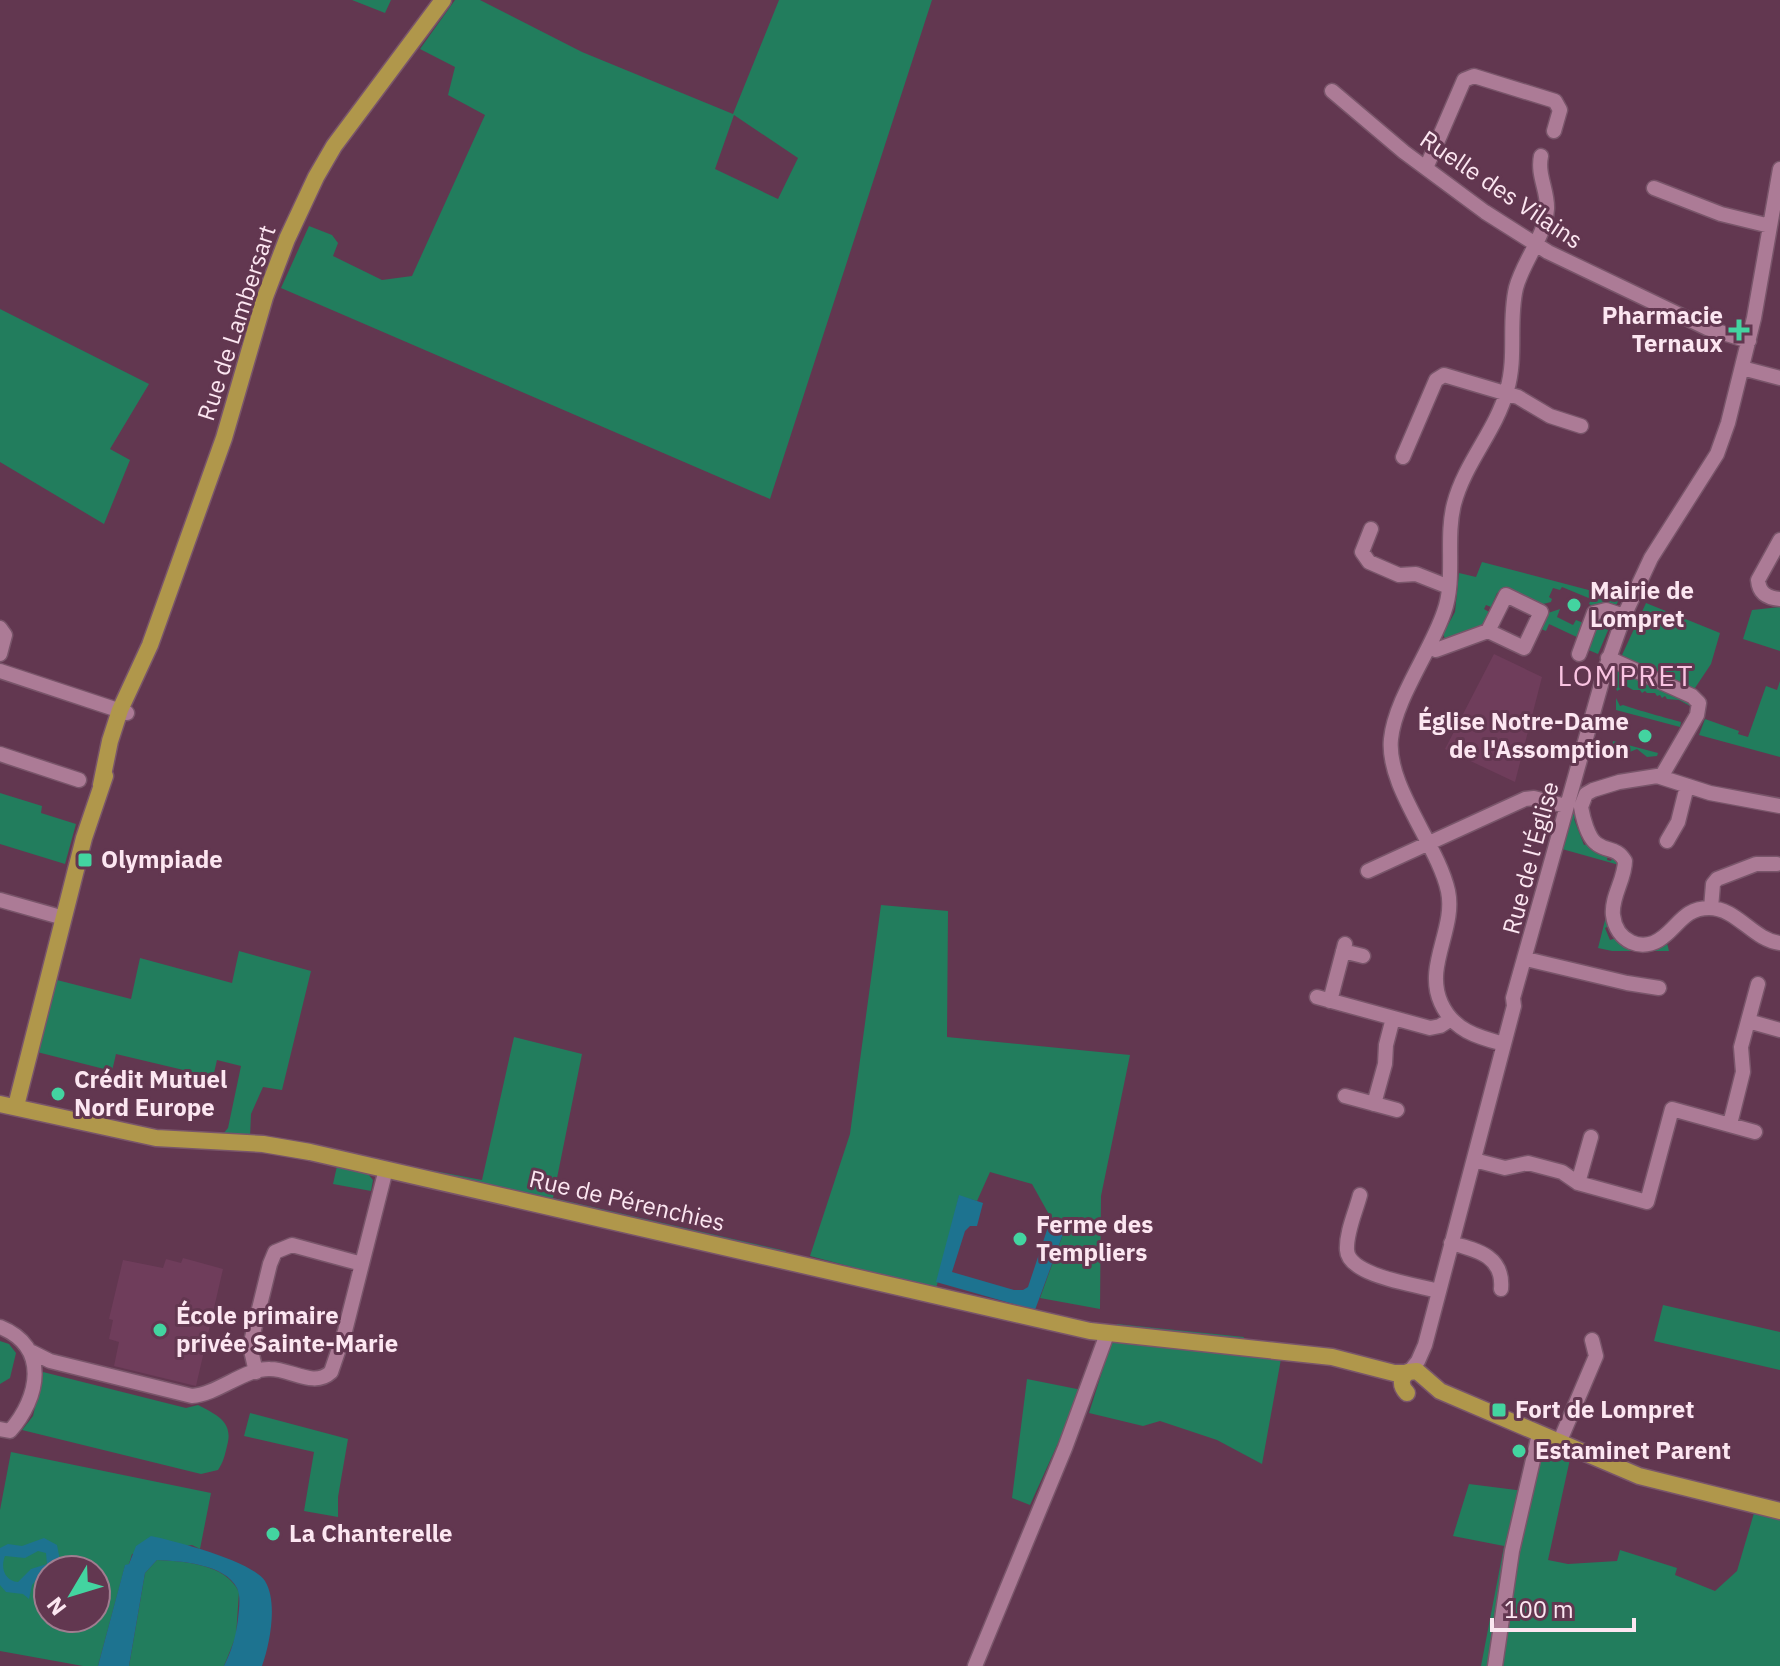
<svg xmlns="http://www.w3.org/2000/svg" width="1780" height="1666" font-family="'IBM Plex Sans',sans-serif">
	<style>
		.built { fill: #6f3d5b }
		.green { fill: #227d5d; fill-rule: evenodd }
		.water { fill: #1d7390; fill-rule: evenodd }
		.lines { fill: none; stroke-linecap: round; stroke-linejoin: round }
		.minor-casing { stroke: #79556a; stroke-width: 17 }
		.major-casing { stroke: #79556a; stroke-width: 19 }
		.minor { stroke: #ac7b96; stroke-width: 14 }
		.major { stroke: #b0974b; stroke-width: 16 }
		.poi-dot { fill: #43d4a0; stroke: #623750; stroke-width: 3 }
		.labels { text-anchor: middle; stroke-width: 6; stroke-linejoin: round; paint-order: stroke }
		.street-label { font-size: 24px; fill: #fce6f1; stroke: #623750 }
		.poi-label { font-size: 24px; font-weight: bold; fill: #fce6f1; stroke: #623750; text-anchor: start }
		.quarter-label { font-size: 28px; letter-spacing: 2px; fill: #fac4e2; stroke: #623750 }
	</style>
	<rect width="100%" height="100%" fill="#623750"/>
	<!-- built -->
	<path class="built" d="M 1494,654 L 1542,677 L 1515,782 L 1445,749 Z
		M 183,1258 L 223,1269 L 196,1386 L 114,1366 L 119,1342 L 109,1339 L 113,1320 L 109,1319 L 123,1260 L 163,1268 L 166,1259 L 181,1263 Z"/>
	<!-- green -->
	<path class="green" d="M 352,0 L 391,0 L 385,13 Z
		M 455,0 L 480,0 L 582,52 L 733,114 L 779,0 L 932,0 L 770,499 L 281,288 L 309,226 L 332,235 L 338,243 L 333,256 L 382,280 L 412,276 L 485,115 L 448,95 L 455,67 L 420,49 ZM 734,115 L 798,158 L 778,199 L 715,169 Z
		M 0,309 L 149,384 L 110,449 L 130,460 L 104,524 L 0,462 Z
		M 1482,562 L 1619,598 L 1617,604 L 1592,611 L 1593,606 L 1589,604 L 1591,599 L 1562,587 L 1560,590 L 1553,588 L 1549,597 L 1552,599 L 1551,602 L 1543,604 L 1510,589 L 1497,593 L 1491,607 L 1486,605 L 1484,609 L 1489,612 L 1484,627 L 1445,639 L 1443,634 L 1455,612 L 1459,573 L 1476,577 Z
		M 1646,603 L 1720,633 L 1711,664 L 1693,691 L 1625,659 L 1622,655 Z
		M 1780,607 L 1780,651 L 1743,639 L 1752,610 Z
		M 1560,609 L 1557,617 L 1573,625 L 1576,620 L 1586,624 L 1581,639 L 1549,624 L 1546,631 L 1541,629 L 1546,617 L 1545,614 Z
		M 1598,615 L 1614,616 L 1598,654 L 1586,649 Z
		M 1616,668 L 1692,704 L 1690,706 L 1679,700 L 1667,699 L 1665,696 L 1662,698 L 1660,695 L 1657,696 L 1655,693 L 1647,693 L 1645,691 L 1642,693 L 1640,690 L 1633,690 L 1626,686 L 1617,691 L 1613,679 Z
		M 1780,681 L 1780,757 L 1699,735 L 1705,719 L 1739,731 L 1738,734 L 1748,737 L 1766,686 L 1777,690 Z
		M 1616,698 L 1620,706 L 1623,705 C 1644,712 1656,715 1681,722 L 1680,727 L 1616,710 Z
		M 1613,741 L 1658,753 L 1657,756 L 1647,757 L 1637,749 L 1625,754 L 1622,752 L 1615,755 L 1612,753 L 1610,756 Z
		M 0,793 L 42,806 L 41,813 L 76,824 L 65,864 L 0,844 Z
		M 1573,812 L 1578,817 L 1574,819 L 1584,845 L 1590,843 L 1608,855 L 1607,860 L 1611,861 L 1613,856 L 1620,862 L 1611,925 L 1605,928 L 1610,940 L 1616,938 L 1623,944 L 1680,928 L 1667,943 L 1669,951 L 1612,951 L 1598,948 L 1619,865 L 1562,849 Z
		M 881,905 L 948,911 L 947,1037 L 1130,1055 L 1101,1196 L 1100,1309 L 1040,1298 L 1067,1223 L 1051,1218 L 1032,1184 L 990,1172 L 977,1201 L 959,1196 L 936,1289 L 810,1256 L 850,1134 Z
		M 239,951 L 311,971 L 282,1090 L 263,1087 L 251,1114 L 250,1137 L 223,1134 L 228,1128 L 241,1066 L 217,1060 L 213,1077 L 116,1054 L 112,1071 L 37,1052 L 57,980 L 131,999 L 140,958 L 232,983 Z
		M 514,1037 L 582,1054 L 553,1198 L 786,1251 L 784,1269 L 429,1187 L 403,1165 L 482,1180 Z
		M 337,1166 L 368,1174 L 373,1180 L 371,1191 L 333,1184 Z
		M 1663,1305 L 1780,1332 L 1780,1370 L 1654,1341 Z
		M 1117,1324 L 1244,1337 L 1241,1355 L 1281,1359 L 1262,1464 L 1217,1440 L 1160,1421 L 1143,1426 L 1089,1413 Z
		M 0,1341 L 9,1344 L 16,1353 L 10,1378 L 0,1384 Z
		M 43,1372 L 186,1408 L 198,1405 C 217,1415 234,1422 227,1446 C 225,1455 223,1463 218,1470 L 201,1474 L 22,1430 L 33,1416 Z
		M 1027,1379 L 1082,1390 L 1030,1505 L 1012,1498 Z
		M 250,1413 L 348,1439 L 338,1497 L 338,1517 L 304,1511 L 314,1452 L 244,1436 Z
		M 1543,1448 L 1570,1459 L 1548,1560 L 1568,1564 L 1617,1561 L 1620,1550 L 1677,1568 L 1675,1575 L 1715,1591 L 1737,1571 L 1754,1513 L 1780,1519 L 1780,1666 L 1481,1666 L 1504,1546 L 1453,1536 L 1469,1484 L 1533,1492 Z
		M 11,1452 L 211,1493 L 200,1549 L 192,1545 L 132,1554 L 129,1564 L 125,1566 L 98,1666 L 83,1666 L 0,1651 L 0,1510 ZM 48,1570 L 96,1570 L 96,1618 L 48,1618 Z
		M 157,1560 C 184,1561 226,1564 239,1592 L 236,1636 L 224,1666 L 129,1666 L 145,1573 Z"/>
	<!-- water -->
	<path class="water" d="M 959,1195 L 983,1203 L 977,1226 L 970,1226 L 965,1231 L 952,1272 L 1014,1290 L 1023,1290 L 1028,1287 L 1051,1218 L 1067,1223 L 1035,1310 L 936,1282 Z
		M 151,1536 C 175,1541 252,1561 265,1581 C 278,1602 270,1644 262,1666 L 224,1666 C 232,1650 236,1636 238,1619 C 239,1609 241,1596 237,1588 C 225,1564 181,1561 157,1560 L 145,1573 L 129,1666 L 98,1666 L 125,1565 L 129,1564 L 136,1546 Z
		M 44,1538 L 57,1545 L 60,1560 L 55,1570 L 48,1570 L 47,1578 L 37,1579 L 32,1585 L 29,1599 L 23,1594 L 6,1592 L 0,1585 L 0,1548 L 8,1544 L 22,1546 ZM 38,1551 L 46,1553 L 47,1564 L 31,1569 L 18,1582 C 5,1581 0,1568 5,1556 L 25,1558 Z"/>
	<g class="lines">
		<!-- minor casing -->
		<g class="minor-casing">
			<path id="minor" d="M 1332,91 L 1404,152 L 1485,212 L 1548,252 L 1707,328 L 1749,341
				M 1426,168 L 1464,80 L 1474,76 L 1555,101 L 1560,110 L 1554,131
				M 1654,188 L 1721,214 L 1770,226
				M 1742,368 L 1780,378
				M 1403,457 L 1436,380 L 1444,375 L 1518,397 L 1550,416 L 1581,426
				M 1371,529 L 1362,552 L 1369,562 L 1399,575 L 1416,574 L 1449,587
				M 1780,540 L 1758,580 C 1759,593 1767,598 1780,599
				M 0,628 L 5,635 L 0,654
				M 1429,647 L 1436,650 L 1488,631 L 1506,595 L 1541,612 L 1524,648 L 1488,631
				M 1579,654 L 1594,613 L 1606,610 L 1624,616
				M 1608,658 L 1692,696 L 1699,703 L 1697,715 L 1661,777
				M 0,671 L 127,713
				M 0,754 L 79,780
				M 1780,806 L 1710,793 L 1657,776 L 1619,782 L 1593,790 L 1586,794 L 1581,807 C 1583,818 1588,838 1597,844 C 1608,852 1617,847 1625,861 C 1625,879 1611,897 1613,915 C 1616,941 1642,954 1663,937 C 1679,925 1685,908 1709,908 C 1737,908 1753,940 1780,943
				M 1667,841 L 1678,822 L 1687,786
				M 1368,871 L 1525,799 L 1534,798 L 1566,806
				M 0,900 L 64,918
				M 1711,908 L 1713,884 L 1717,879 L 1756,864 L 1777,864
				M 1343,951 L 1363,956
				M 1526,959 L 1627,983 L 1659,988
				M 1317,997 L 1430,1028 L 1440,1026 L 1451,1019
				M 1330,1001 L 1345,944
				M 1748,1021 L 1780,1030
				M 1504,1044 C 1477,1037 1453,1030 1441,1003 C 1424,966 1456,929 1448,891 C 1438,845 1386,786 1391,739 C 1395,699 1431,651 1444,612 C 1456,579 1445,539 1454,504 C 1465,462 1496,431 1507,390 C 1517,356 1508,322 1516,288 C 1523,261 1545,237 1547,209 C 1548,191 1537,175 1541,156
				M 1345,1096 L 1397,1110
				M 1374,1104 L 1385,1064 L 1386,1045 L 1393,1018
				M 1730,1124 L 1743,1072 L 1741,1047 L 1758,984
				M 1474,1160 L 1505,1168 L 1528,1163 L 1562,1172 L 1578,1183 L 1647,1202 L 1672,1109 L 1755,1132
				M 1578,1183 L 1591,1137
				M 1360,1195 C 1356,1211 1346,1232 1347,1250 C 1348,1276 1417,1285 1439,1291
				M 1451,1243 C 1477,1250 1504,1256 1501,1289
				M 0,1327 C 50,1347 39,1398 10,1431 L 0,1429
				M 30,1351 L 50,1361 L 192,1396 C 218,1394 245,1368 270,1369 C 291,1369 314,1388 331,1372 L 345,1331 L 386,1169
				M 1410,1371 L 1418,1361 L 1425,1345 L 1514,1006 L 1513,998 L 1606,667 L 1624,616 L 1651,558 L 1717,454 L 1728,423 L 1754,318 L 1780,169
				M 256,1372 L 250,1346 L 270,1264 L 275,1252 L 292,1245 L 362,1264
				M 1559,1443 L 1596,1356 L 1592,1340
				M 975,1666 L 1065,1448 L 1107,1334
				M 1495,1666 L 1512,1551 L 1539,1434"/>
		</g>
		<!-- major casing -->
		<g class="major-casing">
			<path id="major" d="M 101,785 L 110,741 L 120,710 L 150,645 L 224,438 L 265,297 L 287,239 L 316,177 L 334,146 L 443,0
				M 0,1104 L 156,1138 L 263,1144 L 310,1152 L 1090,1331 L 1332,1357 L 1394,1373 L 1406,1373
				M 16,1106 L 84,838 L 105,776
				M 1407,1393 C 1400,1386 1400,1378 1408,1372 L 1417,1371 L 1440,1391 L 1639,1476 L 1780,1511"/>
		</g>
		<!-- minor -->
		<use href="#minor" class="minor"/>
		<!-- major -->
		<use href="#major" class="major"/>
	</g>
	<!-- markers -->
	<g class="poi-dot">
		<path d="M1735 318h8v8h8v8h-8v8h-8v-8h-8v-8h8z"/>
		<circle cx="1574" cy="605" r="8"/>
		<circle cx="1645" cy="736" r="8"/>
		<rect x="77" y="852" width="16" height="16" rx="4"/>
		<circle cx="58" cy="1094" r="8"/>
		<circle cx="1020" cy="1239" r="8"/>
		<circle cx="160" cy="1330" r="8"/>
		<rect x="1491" y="1402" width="16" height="16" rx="4"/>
		<circle cx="1519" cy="1451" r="8"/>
		<circle cx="273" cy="1534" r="8"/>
	</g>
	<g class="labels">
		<!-- street labels -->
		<g class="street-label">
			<text transform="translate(1501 190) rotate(34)" y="8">Ruelle des Vilains</text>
			<text transform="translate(237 323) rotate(-72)" y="8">Rue de Lambersart</text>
			<text transform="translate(1531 858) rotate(-75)" y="8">Rue de l'Église</text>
			<text transform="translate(627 1201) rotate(13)" y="8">Rue de Pérenchies</text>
		</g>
		<!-- poi labels -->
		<g class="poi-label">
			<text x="1723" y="324" text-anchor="end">Pharmacie<tspan x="1723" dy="28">Ternaux</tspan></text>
			<text x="1590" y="599">Mairie de<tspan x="1590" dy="28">Lompret</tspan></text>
			<text x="1629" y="730" text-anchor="end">Église Notre-Dame<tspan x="1629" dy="28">de l'Assomption</tspan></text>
			<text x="101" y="868">Olympiade</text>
			<text x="74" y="1088">Crédit Mutuel<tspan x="74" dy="28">Nord Europe</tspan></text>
			<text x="1036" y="1233">Ferme des<tspan x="1036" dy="28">Templiers</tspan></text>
			<text x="176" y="1324">École primaire<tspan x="176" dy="28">privée Sainte-Marie</tspan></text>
			<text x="1515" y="1418">Fort de Lompret</text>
			<text x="1535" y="1459">Estaminet Parent</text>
			<text x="289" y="1542">La Chanterelle</text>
		</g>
		<!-- quarter labels -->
		<g class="quarter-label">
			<text x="1626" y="686">LOMPRET</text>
		</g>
	</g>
	<!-- north arrow -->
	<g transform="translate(72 1594) rotate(232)"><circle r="38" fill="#623750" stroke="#a07d90" stroke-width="2"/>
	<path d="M0-6L14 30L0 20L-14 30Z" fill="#43d4a0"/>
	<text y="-12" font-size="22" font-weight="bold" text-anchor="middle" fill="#fce6f1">N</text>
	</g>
	<!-- scale -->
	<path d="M1492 1618v12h142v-12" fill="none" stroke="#fce6f1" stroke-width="4"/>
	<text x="1504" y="1618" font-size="24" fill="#fce6f1" stroke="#623750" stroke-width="6" paint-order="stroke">100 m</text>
</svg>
